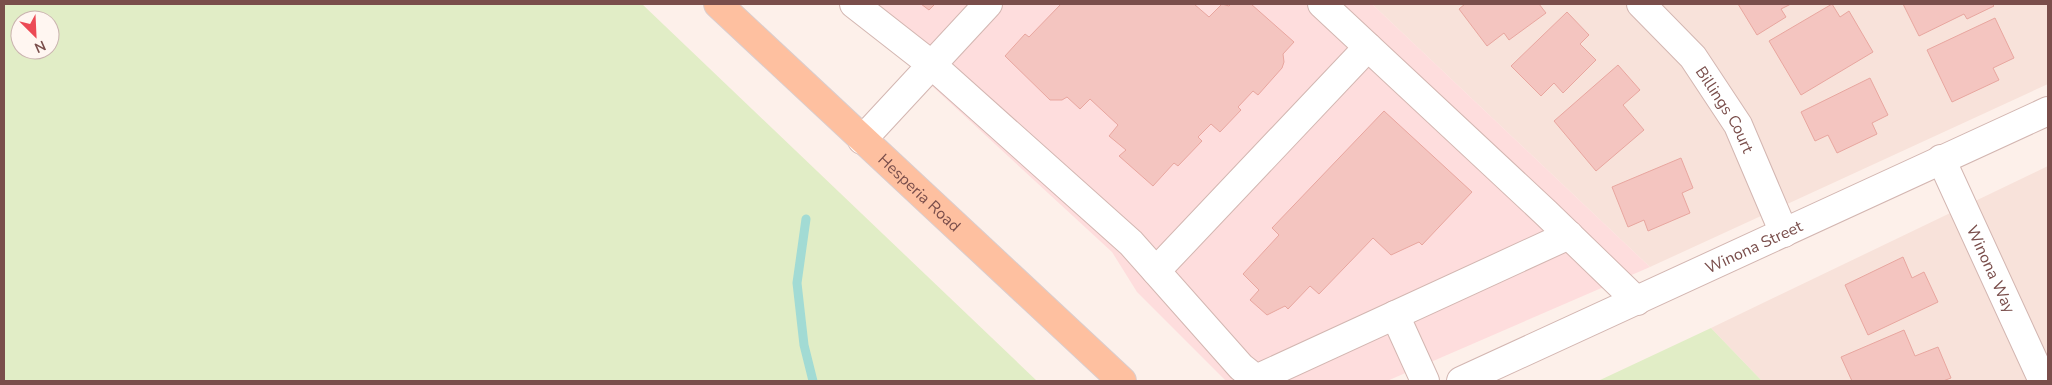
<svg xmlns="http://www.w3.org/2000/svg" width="2052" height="385" font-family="'Nunito Sans',sans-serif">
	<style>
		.residential { fill: #f8e2da }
		.commercial { fill: #fedddd }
		.green { fill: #e1edc6; fill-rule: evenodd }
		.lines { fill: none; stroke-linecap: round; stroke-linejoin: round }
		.stream { stroke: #a2dbd4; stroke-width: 9 }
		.building { fill: #f4c5c0; stroke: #e8a69f }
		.minor-casing { stroke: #d3b6b1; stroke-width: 30 }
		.major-casing { stroke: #dacdcd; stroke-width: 30 }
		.minor { stroke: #fff; stroke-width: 28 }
		.major { stroke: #fec0a0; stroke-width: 28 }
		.labels { text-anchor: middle; stroke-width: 4.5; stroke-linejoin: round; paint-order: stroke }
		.street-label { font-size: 16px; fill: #7a4e4b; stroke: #fff6f1 }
	</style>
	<rect width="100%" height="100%" fill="#fdf0ea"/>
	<!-- residential -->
	<path class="residential" d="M 1372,4 L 2048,4 L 2048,84 L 1650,267 Z
		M 2048,166 L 2048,381 L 1762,381 L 1711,328 Z"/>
	<!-- commercial -->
	<path class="commercial" d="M 843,4 L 1372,4 L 1650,267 L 1387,381 L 1226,381 L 1137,292 L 1112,252 Z"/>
	<!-- green -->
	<path class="green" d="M 4,4 L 642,4 L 1037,381 L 4,381 ZM 20,20 L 50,20 L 50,50 L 20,50 Z
		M 1711,328 L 1762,381 L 1598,381 Z"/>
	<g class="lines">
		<!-- stream -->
		<path class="stream" d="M 806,219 L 797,283 L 804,345 L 813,381"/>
	</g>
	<!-- building -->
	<path class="building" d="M 921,4 L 935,4 L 929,10 Z
		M 1061,4 L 1194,4 L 1209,17 L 1222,4 L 1229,6 L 1231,4 L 1251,4 L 1294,42 L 1283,54 L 1284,62 L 1282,68 L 1258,95 L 1253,91 L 1238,107 L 1241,110 L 1220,132 L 1211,124 L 1198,137 L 1202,141 L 1178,166 L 1174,163 L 1153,186 L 1119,156 L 1126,150 L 1109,136 L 1118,125 L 1090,99 L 1080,109 L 1067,97 L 1062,100 L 1050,100 L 1005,56 L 1025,34 L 1029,37 Z
		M 1465,4 L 1539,4 L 1546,13 L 1509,40 L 1504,33 L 1487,46 L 1459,9 Z
		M 1738,4 L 1791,4 L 1781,9 L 1786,17 L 1757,35 Z
		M 1832,4 L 1840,17 L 1849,11 L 1873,52 L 1801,95 L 1769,41 Z
		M 1903,4 L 1992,4 L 1994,6 L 1967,19 L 1964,14 L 1919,36 Z
		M 1567,12 L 1589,35 L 1580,44 L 1596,60 L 1563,93 L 1554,83 L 1541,96 L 1511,66 Z
		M 1995,18 L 2014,58 L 1993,68 L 1999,80 L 1952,102 L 1927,50 Z
		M 1618,65 L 1640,90 L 1623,105 L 1644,130 L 1596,171 L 1554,121 Z
		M 1870,78 L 1888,115 L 1872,123 L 1877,134 L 1837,153 L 1828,135 L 1815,141 L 1801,112 Z
		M 1384,111 L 1472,192 L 1422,245 L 1419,242 L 1391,255 L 1373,238 L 1319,294 L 1310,286 L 1288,309 L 1285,306 L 1267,315 L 1250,300 L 1259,290 L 1243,274 L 1279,235 L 1272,228 Z
		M 1681,158 L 1693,188 L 1682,193 L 1690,213 L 1648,231 L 1644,220 L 1628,227 L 1612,187 Z
		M 1903,257 L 1912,278 L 1924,272 L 1938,302 L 1868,335 L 1845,285 Z
		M 1904,330 L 1915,356 L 1938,347 L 1951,378 L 1943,381 L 1852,381 L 1841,357 Z"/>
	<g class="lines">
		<!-- minor casing -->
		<g class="minor-casing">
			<g id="minor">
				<path d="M 854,4 L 932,65 L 1131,243 L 1241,367 L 1256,379 L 1569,235"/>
				<path d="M 1322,4 L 1546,213 L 1637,301"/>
				<path id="s1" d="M 1641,4 L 1693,57 L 1738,125 L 1784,233"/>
				<path d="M 862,140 L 988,4"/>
				<path id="s2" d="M 1941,159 L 2042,379"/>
				<path d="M 1156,271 L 1368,47"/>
				<path d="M 1395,315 L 1425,381"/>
				<path id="s3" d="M 1461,381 L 2048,111"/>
			</g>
		</g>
		<!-- major casing -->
		<g class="major-casing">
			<g id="major">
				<path id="s4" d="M 718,4 L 1122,381"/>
			</g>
		</g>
		<!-- minor -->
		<use href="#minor" class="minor"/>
		<!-- major -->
		<use href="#major" class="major"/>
	</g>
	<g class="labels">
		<!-- street labels -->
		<g class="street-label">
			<text dy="6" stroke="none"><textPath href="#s1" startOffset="136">Billings Court</textPath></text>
			<text dy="6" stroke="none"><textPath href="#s4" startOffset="276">Hesperia Road</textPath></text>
			<text dy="6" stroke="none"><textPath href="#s3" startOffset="322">Winona Street</textPath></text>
			<text dy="6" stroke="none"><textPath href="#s2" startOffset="121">Winona Way</textPath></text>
		</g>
	</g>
	<!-- border -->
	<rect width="2052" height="385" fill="none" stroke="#7a4e4b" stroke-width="10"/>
	<!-- north arrow -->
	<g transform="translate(35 35) rotate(156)"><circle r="24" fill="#fff6f1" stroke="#cab3af"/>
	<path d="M0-4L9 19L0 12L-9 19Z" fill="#ec4a55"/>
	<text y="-8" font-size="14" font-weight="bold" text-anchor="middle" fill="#7a4e4b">N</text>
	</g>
</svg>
